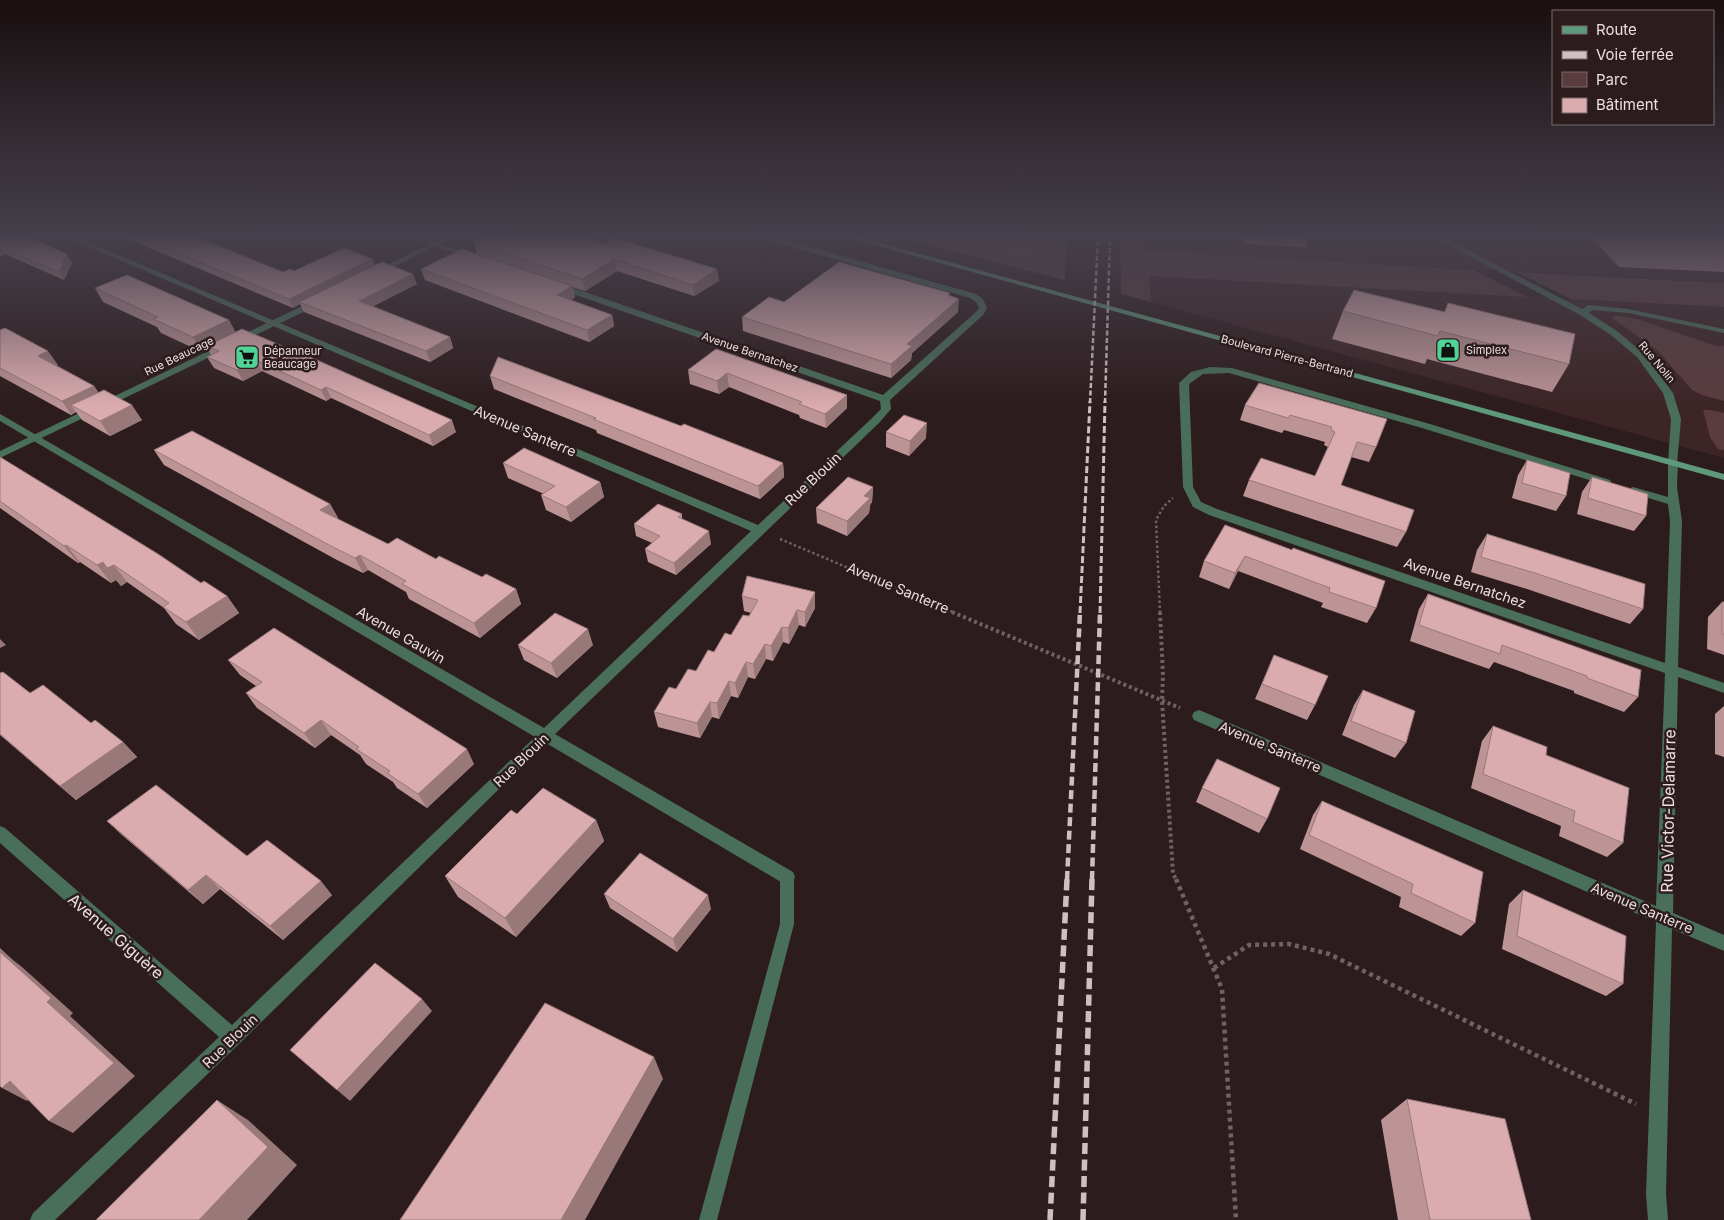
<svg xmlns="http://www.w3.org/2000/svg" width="1724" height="1220" font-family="Inter,sans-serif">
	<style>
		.built { fill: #3d2527 }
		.green { fill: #5a3c3e }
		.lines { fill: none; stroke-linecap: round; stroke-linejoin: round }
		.path-far3 { stroke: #706162; stroke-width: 2; stroke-dasharray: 2 2; stroke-linecap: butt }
		.path-far2 { stroke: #706162; stroke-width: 2.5; stroke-dasharray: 2.5 2.5; stroke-linecap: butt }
		.path-far1 { stroke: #706162; stroke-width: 4; stroke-dasharray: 3 3; stroke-linecap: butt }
		.path { stroke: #706162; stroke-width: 4.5; stroke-dasharray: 4 4; stroke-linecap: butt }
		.service { fill: #496e5a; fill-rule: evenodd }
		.minor { fill: #496e5a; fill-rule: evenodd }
		.tertiary { fill: #496e5a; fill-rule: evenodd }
		.secondary { fill: #5d997a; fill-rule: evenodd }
		.rail-far3 { stroke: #ccc0c0; stroke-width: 2.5; stroke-dasharray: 5 2.5; stroke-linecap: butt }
		.rail-far2 { stroke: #ccc0c0; stroke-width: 3; stroke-dasharray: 7 3; stroke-linecap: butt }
		.rail-far1 { stroke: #ccc0c0; stroke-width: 4.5; stroke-dasharray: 9 4.5; stroke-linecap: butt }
		.rail { stroke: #ccc0c0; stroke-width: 5.5; stroke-dasharray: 11 5.5; stroke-linecap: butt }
		.wall { fill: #bc9496 }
		.shaded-wall { fill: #99787a }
		.building { fill: #dbacaf; stroke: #99787a }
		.labels { text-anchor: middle; stroke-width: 5; stroke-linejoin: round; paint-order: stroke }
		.far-poi-label { font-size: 11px; fill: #ebdfdf; stroke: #2d1c1d; text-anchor: start }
		.far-street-label { font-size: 11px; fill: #ebdfdf; stroke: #2d1c1d }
		.street-label { font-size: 14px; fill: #ebdfdf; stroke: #2d1c1d }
		.near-street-label { font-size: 16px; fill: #ebdfdf; stroke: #2d1c1d }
	</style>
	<rect width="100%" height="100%" fill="#2d1c1d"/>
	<!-- built -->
	<path class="built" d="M 1145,237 L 1724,237 L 1724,283 L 1154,251 L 1145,250 Z
		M 1148,276 L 1724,307 L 1724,458 L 1151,302 Z"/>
	<!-- green -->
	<path class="green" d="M 898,237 L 1067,237 L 1065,280 Z
		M 1120,237 L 1145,237 L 1145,250 L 1154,251 L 1474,270 L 1527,297 L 1149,276 L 1151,302 L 1121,294 Z
		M 1516,272 L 1724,283 L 1724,307 L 1571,299 Z
		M 1620,316 L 1637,319 L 1716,346 L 1724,346 L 1724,401 L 1702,395 L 1692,390 L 1658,351 L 1611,317 Z
		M 1703,410 L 1710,410 L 1724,413 L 1724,450 L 1718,449 L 1710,437 Z"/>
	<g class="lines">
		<!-- path-far3 -->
		<path class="path-far3" d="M 961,237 C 987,243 1020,257 1046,243 L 1046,237"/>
		<!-- path-far2 -->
		<path class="path-far2" d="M 780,539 L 955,613
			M 1160,613 L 1156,520 L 1164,506 L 1173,498"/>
		<!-- path-far1 -->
		<path class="path-far1" d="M 952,612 L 1180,708
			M 1160,612 L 1163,675 L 1162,700 L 1173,873 L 1176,880"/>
		<!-- path -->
		<path class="path" d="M 1176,879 L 1222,989 L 1236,1220
			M 1214,968 L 1249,945 L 1289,944 L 1329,954 L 1636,1104"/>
		<!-- service -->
		<path class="service" d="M 1588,305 L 1628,309 L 1724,329 L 1724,333 L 1628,313 L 1593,310 L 1586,315 L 1580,315 L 1580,311 Z
			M 787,870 L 792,872 L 794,877 L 794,924 L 717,1220 L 699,1220 L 780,924 L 780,877 L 782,872 Z"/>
		<!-- minor -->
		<path class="minor" d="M 66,237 L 76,237 L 758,525 L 871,419 L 881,409 L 880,401 L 556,288 L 556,284 L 562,284 L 883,395 L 977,311 L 979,308 L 976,302 L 970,298 L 765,239 L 764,237 L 775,237 L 976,294 L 983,299 L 987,308 L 983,315 L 890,400 L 891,409 L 879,423 L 555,734 L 793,872 L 795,877 L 793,882 L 787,884 L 781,882 L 546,743 L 239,1044 L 55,1220 L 30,1220 L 33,1213 L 219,1037 L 0,843 L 0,826 L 5,828 L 232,1025 L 535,737 L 0,421 L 0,414 L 544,728 L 751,531 Z
			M 411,237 L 422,237 L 478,257 L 471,259 Z
			M 1210,367 L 1232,368 L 1430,424 L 1610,480 L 1611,482 L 1610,484 L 1602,484 L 1422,428 L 1229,373 L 1203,374 L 1189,384 L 1193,487 L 1201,502 L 1217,509 L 1665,663 L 1670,521 L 1668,504 L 1629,492 L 1628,490 L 1633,487 L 1668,497 L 1668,462 L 1673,459 L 1678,462 L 1677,487 L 1682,521 L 1678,667 L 1724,683 L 1724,693 L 1678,677 L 1673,913 L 1724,935 L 1724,951 L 1672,929 L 1666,1194 L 1668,1220 L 1648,1220 L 1646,1194 L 1656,922 L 1194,720 L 1192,716 L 1194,712 L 1199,710 L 1204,712 L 1656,906 L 1665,673 L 1209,515 L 1193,507 L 1183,487 L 1179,383 L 1191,372 Z"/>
		<!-- tertiary -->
		<path class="tertiary" d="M 444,237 L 453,237 L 378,275 L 371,273 Z
			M 1434,237 L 1443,237 L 1586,311 L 1617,331 L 1643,353 L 1673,393 L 1681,419 L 1677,464 L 1673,465 L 1668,462 L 1671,419 L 1663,393 L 1637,357 L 1611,335 L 1580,315 Z
			M 317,299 L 321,302 L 320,304 L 0,458 L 0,451 Z"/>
		<!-- secondary -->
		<path class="secondary" d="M 846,237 L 858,237 L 1724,474 L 1724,480 Z"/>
		<!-- rail-far3 -->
		<path class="rail-far3" d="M 1090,403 L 1098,237
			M 1105,403 L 1110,237"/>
		<!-- rail-far2 -->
		<path class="rail-far2" d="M 1080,613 L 1090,401
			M 1100,613 L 1105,401"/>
		<!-- rail-far1 -->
		<path class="rail-far1" d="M 1067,880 L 1080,612
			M 1092,880 L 1100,612"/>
		<!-- rail -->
		<path class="rail" d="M 1050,1220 L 1067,879
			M 1083,1220 L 1092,879"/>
	</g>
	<!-- wall -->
	<path class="wall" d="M 0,237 L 72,263 L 64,280 L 5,254 L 0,256 Z
		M 123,237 L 197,237 L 283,272 L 372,259 L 375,265 L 417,284 L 373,306 L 450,337 L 453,348 L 430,362 L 304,312 L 300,304 L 293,308 Z
		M 485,237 L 588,237 L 587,238 L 606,244 L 717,269 L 719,281 L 694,296 L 617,271 L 585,291 L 572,287 L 575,297 L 571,300 L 612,315 L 614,326 L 589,342 L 425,280 L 421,269 L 477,254 L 474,242 Z
		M 1241,237 L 1309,237 L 1306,247 L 1244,244 Z
		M 1591,237 L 1724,237 L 1724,272 L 1619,267 Z
		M 95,288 L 229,320 L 235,332 L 456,432 L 433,446 L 342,403 L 331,398 L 326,401 L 262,371 L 243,381 L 214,368 L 207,357 L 211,355 L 208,349 L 202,352 L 161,333 L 157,327 L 103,302 Z
		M 950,293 L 949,296 L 958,312 L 912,353 L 911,360 L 891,378 L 743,331 L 742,317 L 784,302 Z
		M 1448,303 L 1569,364 L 1552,392 L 1427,359 L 1425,364 L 1332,339 L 1343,311 L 1444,312 Z
		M 0,330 L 58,365 L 56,365 L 94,386 L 98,392 L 142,420 L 110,436 L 82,420 L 76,412 L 71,415 L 0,376 Z
		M 716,349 L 847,395 L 847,408 L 826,428 L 800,418 L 799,415 L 729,387 L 719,394 L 690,384 L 688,370 Z
		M 490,376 L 681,426 L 783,463 L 784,477 L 760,499 L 597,433 L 596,430 L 494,389 Z
		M 1259,383 L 1376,447 L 1369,462 L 1351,457 L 1341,485 L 1406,532 L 1397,547 L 1243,496 L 1249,480 L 1315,476 L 1328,447 L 1324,445 L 1325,442 L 1284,430 L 1282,433 L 1240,420 L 1245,405 Z
		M 886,432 L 926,438 L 909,456 L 886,447 Z
		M 154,450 L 330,504 L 338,518 L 337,519 L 388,544 L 436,559 L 482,577 L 516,589 L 521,604 L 480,638 L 409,599 L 406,592 L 368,570 L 363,573 L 337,560 L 164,465 Z
		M 0,457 L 201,583 L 227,596 L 239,613 L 199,640 L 176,624 L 164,608 L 127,582 L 121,586 L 116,580 L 111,583 L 80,562 L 78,563 L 0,508 Z
		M 1527,460 L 1566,496 L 1556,511 L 1512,498 L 1518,475 Z
		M 503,463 L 600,482 L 604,497 L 571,522 L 546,510 L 541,495 L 544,494 L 508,478 Z
		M 1592,477 L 1646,516 L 1634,531 L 1577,514 L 1582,492 Z
		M 873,487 L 872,502 L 870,505 L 869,513 L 847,536 L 817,523 L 816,508 Z
		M 682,514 L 682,519 L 711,544 L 676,575 L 648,562 L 645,549 L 652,543 L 636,536 L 634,524 Z
		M 1225,525 L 1376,608 L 1367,623 L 1321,607 L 1323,603 L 1238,571 L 1229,589 L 1199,577 L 1204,561 Z
		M 1487,534 L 1643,609 L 1630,624 L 1527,589 L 1471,572 L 1477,550 Z
		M 815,592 L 815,608 L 805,627 L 799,625 L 789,644 L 783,642 L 773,661 L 766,659 L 755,679 L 748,677 L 738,698 L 731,696 L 719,719 L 712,717 L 700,738 L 658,727 L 654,712 L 676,689 L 696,671 L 731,635 L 749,616 L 751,613 L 744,611 L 742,596 Z
		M 1428,594 L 1638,697 L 1624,712 L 1574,693 L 1574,691 L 1494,662 L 1489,669 L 1410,641 L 1419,609 Z
		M 1722,602 L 1724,602 L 1724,655 L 1707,649 L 1708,617 Z
		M 518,645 L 593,645 L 557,678 L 524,660 Z
		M 1274,655 L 1315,705 L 1307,720 L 1255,699 Z
		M 228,660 L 474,764 L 427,808 L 397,788 L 393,782 L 366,764 L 360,755 L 331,735 L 315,748 L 257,708 L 246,693 L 256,686 L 240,675 Z
		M 0,673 L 30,693 L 91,723 L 123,742 L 137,757 L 76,800 L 0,735 Z
		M 1363,690 L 1406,743 L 1395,758 L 1342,735 L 1354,705 Z
		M 1724,706 L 1724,757 L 1715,754 L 1715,714 Z
		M 1493,726 L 1546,755 L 1623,843 L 1607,857 L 1559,836 L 1561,826 L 1471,788 L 1482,741 Z
		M 1202,788 L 1267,819 L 1259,833 L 1196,802 Z
		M 1322,801 L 1475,923 L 1461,936 L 1399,907 L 1401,897 L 1300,849 L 1313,815 Z
		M 517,814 L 596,820 L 604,841 L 516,937 L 458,897 L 445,876 Z
		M 107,821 L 247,856 L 332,895 L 283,940 L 220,889 L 203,904 L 122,835 Z
		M 1523,890 L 1623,984 L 1606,996 L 1502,949 L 1509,904 Z
		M 604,894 L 711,909 L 677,952 L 610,908 Z
		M 1407,1099 L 1531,1220 L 1398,1220 L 1381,1120 Z"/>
	<!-- shaded-wall -->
	<path class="shaded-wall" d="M 0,248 L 5,254 L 0,256 Z
		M 67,254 L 72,263 L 64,280 L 59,272 Z
		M 372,259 L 376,268 L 299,302 L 300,304 L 293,308 L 289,299 Z
		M 614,259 L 617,271 L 585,291 L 582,279 Z
		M 717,269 L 719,281 L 694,296 L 693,285 Z
		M 413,274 L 417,284 L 364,311 L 359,301 Z
		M 572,286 L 575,297 L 560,307 L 557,295 Z
		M 959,299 L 958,312 L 912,353 L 911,360 L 891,378 L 891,364 L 907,344 Z
		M 612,315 L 614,326 L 589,342 L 587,330 Z
		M 229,320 L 237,335 L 206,346 L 208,349 L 202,352 L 193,337 Z
		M 450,337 L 453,348 L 430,362 L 426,351 Z
		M 48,351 L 58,365 L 48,369 L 38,356 Z
		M 256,360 L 262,371 L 243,381 L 237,370 Z
		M 727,373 L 729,387 L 719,394 L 717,381 Z
		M 94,386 L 103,399 L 71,405 L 76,412 L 71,415 L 62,401 Z
		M 326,387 L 331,398 L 326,401 L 321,390 Z
		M 847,395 L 847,408 L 826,428 L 825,414 Z
		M 132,405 L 142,420 L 110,436 L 100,421 Z
		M 452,420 L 456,432 L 433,446 L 429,435 Z
		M 927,423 L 926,438 L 909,456 L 910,441 Z
		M 783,463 L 784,477 L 760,499 L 758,486 Z
		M 600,482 L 604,497 L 571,522 L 566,507 Z
		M 873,487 L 872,502 L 870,505 L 869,513 L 847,536 L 847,521 L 864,496 Z
		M 330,504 L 338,518 L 328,525 L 320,510 Z
		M 709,531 L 711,544 L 676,575 L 674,563 Z
		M 66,545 L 80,562 L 78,563 L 64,546 Z
		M 360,555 L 368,570 L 363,573 L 355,558 Z
		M 1245,556 L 1238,571 L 1229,589 L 1235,573 Z
		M 103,562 L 114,565 L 127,582 L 121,586 L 116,580 L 111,583 L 97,565 Z
		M 516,589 L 521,604 L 480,638 L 474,623 Z
		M 815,592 L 815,608 L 805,627 L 805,612 Z
		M 227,596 L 239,613 L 199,640 L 186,622 Z
		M 797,610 L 799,625 L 789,644 L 788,628 Z
		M 782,627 L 783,642 L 773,661 L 771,646 Z
		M 588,629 L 593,645 L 557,678 L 551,663 Z
		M 0,639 L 6,645 L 0,648 Z
		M 765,644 L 766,659 L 755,679 L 753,664 Z
		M 746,662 L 748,677 L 738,698 L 735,683 Z
		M 729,681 L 731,696 L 719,719 L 717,703 Z
		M 710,702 L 712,717 L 700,738 L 697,723 Z
		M 321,720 L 331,735 L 315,748 L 304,733 Z
		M 123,742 L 137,757 L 76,800 L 60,786 Z
		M 467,749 L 474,764 L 427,808 L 418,794 Z
		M 596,820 L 604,841 L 516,937 L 505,918 Z
		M 206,875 L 220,889 L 203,904 L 188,890 Z
		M 321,881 L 332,895 L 283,940 L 270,926 Z
		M 708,895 L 711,909 L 677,952 L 673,939 Z
		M 0,948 L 13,960 L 22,967 L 73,1013 L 70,1016 L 135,1076 L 73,1133 L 49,1121 L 47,1002 L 0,954 Z
		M 422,999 L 432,1011 L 350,1101 L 337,1090 Z
		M 654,1057 L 663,1079 L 585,1220 L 561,1220 Z
		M 10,1081 L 35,1094 L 27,1101 L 2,1088 Z
		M 217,1100 L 248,1120 L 297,1165 L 247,1220 L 199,1220 Z"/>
	<!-- building -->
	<path class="building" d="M 0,237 L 29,237 L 67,254 L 59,272 L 0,247 Z
		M 139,237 L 197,237 L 283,272 L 290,269 L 294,271 L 344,248 L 372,259 L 289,299 Z
		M 485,237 L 584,237 L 606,244 L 608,237 L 611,237 L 717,269 L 693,285 L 614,259 L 582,279 L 474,242 Z
		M 1622,237 L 1724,237 L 1724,251 L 1631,246 Z
		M 462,249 L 572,286 L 557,295 L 612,315 L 587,330 L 421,269 Z
		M 382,262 L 413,274 L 359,301 L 450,337 L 426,351 L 299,302 Z
		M 839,262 L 950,293 L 948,295 L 959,299 L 907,344 L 912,346 L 891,364 L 742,317 L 769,297 L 784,302 Z
		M 127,275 L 229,320 L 193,337 L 153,319 L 158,317 L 95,288 Z
		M 1354,290 L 1445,312 L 1448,303 L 1575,334 L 1569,364 L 1440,331 L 1438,336 L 1343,311 Z
		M 5,328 L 48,351 L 38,356 L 94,386 L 62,401 L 0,368 L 0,330 Z
		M 242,329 L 292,350 L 292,349 L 452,420 L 429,435 L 337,392 L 326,387 L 321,390 L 256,360 L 237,370 L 207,357 L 219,351 L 206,346 Z
		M 716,349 L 847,395 L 825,414 L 799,404 L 802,402 L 727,373 L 717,381 L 688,370 Z
		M 498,357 L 681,426 L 684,424 L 783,463 L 758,486 L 593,419 L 596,418 L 490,376 Z
		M 1259,383 L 1387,419 L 1376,447 L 1357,442 L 1341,485 L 1414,510 L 1406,532 L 1249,480 L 1261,458 L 1315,476 L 1335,432 L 1331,430 L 1332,427 L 1290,415 L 1288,418 L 1245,405 Z
		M 104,390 L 132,405 L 100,421 L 71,405 Z
		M 904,415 L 927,423 L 910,441 L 886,432 Z
		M 192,431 L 330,504 L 320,510 L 388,544 L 397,538 L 436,559 L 439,556 L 482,577 L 486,574 L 516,589 L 474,623 L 402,584 L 406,581 L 360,555 L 355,558 L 329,545 L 154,450 Z
		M 524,448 L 600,482 L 566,507 L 541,495 L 555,486 L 503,463 Z
		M 0,457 L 158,554 L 201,583 L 204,581 L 227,596 L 186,622 L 163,607 L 169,603 L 114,565 L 107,568 L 103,562 L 97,565 L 66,545 L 64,546 L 0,501 Z
		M 1527,460 L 1570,473 L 1566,496 L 1522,483 Z
		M 848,477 L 873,487 L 864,496 L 870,498 L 847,521 L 816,508 Z
		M 1592,477 L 1648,494 L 1646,516 L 1588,498 Z
		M 658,504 L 682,514 L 678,517 L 709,531 L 674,563 L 645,549 L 660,536 L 634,524 Z
		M 1225,525 L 1292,550 L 1293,548 L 1385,581 L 1376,608 L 1329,592 L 1330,588 L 1245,556 L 1235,573 L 1204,561 Z
		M 1487,534 L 1645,584 L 1643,609 L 1538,574 L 1481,557 Z
		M 747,576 L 815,592 L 805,612 L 797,610 L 788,628 L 782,627 L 771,646 L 765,644 L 753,664 L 746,662 L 735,683 L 729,681 L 717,703 L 710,702 L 697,723 L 654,712 L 669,687 L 676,689 L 688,669 L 696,671 L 708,650 L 714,652 L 725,633 L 731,635 L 743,615 L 749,616 L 758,600 L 742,596 Z
		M 1428,594 L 1641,670 L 1638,697 L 1587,678 L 1587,676 L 1502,645 L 1500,654 L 1419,625 Z
		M 1722,602 L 1724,602 L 1724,635 L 1722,634 Z
		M 555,613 L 588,629 L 551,663 L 518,645 Z
		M 274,628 L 467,749 L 418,794 L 387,773 L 390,771 L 356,749 L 359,747 L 321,720 L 304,733 L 246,693 L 262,682 L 228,660 Z
		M 1274,655 L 1328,676 L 1315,705 L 1262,684 Z
		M 3,672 L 30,693 L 43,685 L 91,723 L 95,720 L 123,742 L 60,786 L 0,734 L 0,673 Z
		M 1363,690 L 1415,711 L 1406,743 L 1351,721 Z
		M 1493,726 L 1547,747 L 1546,755 L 1629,788 L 1623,843 L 1573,822 L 1575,811 L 1483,774 Z
		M 1217,759 L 1280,788 L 1267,819 L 1202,788 Z
		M 156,785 L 247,856 L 267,840 L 321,881 L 270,926 L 206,875 L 188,890 L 107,821 Z
		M 543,788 L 596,820 L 505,918 L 445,876 L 511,810 L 517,814 Z
		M 1322,801 L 1483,872 L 1475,923 L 1411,893 L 1413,884 L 1309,835 Z
		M 640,853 L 708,895 L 673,939 L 604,894 Z
		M 1523,890 L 1626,936 L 1623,984 L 1517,936 Z
		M 0,952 L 51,998 L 47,1002 L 114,1063 L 49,1121 L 10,1081 L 2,1088 L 0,1086 Z
		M 375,963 L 422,999 L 337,1090 L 290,1050 Z
		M 545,1003 L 654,1057 L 561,1220 L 400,1220 Z
		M 1407,1099 L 1505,1119 L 1531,1220 L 1430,1220 Z
		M 217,1100 L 268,1147 L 199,1220 L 96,1220 Z"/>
	<!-- sky -->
	<linearGradient id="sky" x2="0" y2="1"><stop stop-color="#190f10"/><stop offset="0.58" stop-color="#46404c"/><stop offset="1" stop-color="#46404c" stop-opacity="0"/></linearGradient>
	<rect width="1724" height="407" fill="url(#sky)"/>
	<!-- icons -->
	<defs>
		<g id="shop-square" transform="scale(1.25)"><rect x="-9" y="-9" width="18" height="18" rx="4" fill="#51d398" stroke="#2d1c1d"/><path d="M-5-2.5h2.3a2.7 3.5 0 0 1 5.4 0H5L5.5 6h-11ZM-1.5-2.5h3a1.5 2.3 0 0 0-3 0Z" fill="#111"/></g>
		<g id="supermarket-square" transform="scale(1.25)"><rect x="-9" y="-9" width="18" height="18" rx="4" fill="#51d398" stroke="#2d1c1d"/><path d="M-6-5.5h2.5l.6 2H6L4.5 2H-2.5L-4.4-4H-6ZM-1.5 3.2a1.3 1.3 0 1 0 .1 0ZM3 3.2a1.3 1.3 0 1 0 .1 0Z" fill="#111"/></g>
	</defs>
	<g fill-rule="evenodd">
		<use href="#shop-square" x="1448" y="350"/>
		<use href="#supermarket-square" x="247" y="357"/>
	</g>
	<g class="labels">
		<!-- far-poi labels -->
		<g class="far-poi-label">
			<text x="1466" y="354">Simplex</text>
			<text x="264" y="355">Dépanneur<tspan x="264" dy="13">Beaucage</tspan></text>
		</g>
		<!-- far-street labels -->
		<g class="far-street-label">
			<text transform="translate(750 352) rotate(19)" y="4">Avenue Bernatchez</text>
			<text transform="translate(179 356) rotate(-26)" y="4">Rue Beaucage</text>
			<text transform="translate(1287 356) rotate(15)" y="4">Boulevard Pierre-Bertrand</text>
			<text transform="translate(1657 362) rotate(50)" y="4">Rue Nolin</text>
		</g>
		<!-- street labels -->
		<g class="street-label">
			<text transform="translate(525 431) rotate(23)" y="5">Avenue Santerre</text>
			<text transform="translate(813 479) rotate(-43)" y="5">Rue Blouin</text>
			<text transform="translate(1465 583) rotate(19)" y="5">Avenue Bernatchez</text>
			<text transform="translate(898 588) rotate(23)" y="5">Avenue Santerre</text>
			<text transform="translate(401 635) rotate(30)" y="5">Avenue Gauvin</text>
			<text transform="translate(1270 747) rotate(23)" y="5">Avenue Santerre</text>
			<text transform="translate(521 760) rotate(-44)" y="5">Rue Blouin</text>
			<text transform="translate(1642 908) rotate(23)" y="5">Avenue Santerre</text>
			<text transform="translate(230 1041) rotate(-44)" y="5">Rue Blouin</text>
		</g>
		<!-- near-street labels -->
		<g class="near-street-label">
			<text transform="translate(1668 811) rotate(-89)" y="6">Rue Victor-Delamarre</text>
			<text transform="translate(116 936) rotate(41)" y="6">Avenue Giguère</text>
		</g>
	</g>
	<!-- legend -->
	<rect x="1552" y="10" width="162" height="115" fill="#2d1c1d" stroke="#796a6b"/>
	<rect x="1562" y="26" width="25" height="8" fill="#5d997a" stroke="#796a6b"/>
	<text x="1596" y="35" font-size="15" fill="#ebdfdf">Route</text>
	<rect x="1562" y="51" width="25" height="8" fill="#ccc0c0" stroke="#796a6b"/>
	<text x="1596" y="60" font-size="15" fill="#ebdfdf">Voie ferrée</text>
	<rect x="1562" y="72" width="25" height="15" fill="#5a3c3e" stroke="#796a6b"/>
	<text x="1596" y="85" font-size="15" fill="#ebdfdf">Parc</text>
	<rect x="1562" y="98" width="25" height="15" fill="#dbacaf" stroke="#796a6b"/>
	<text x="1596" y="110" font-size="15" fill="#ebdfdf">Bâtiment</text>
</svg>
